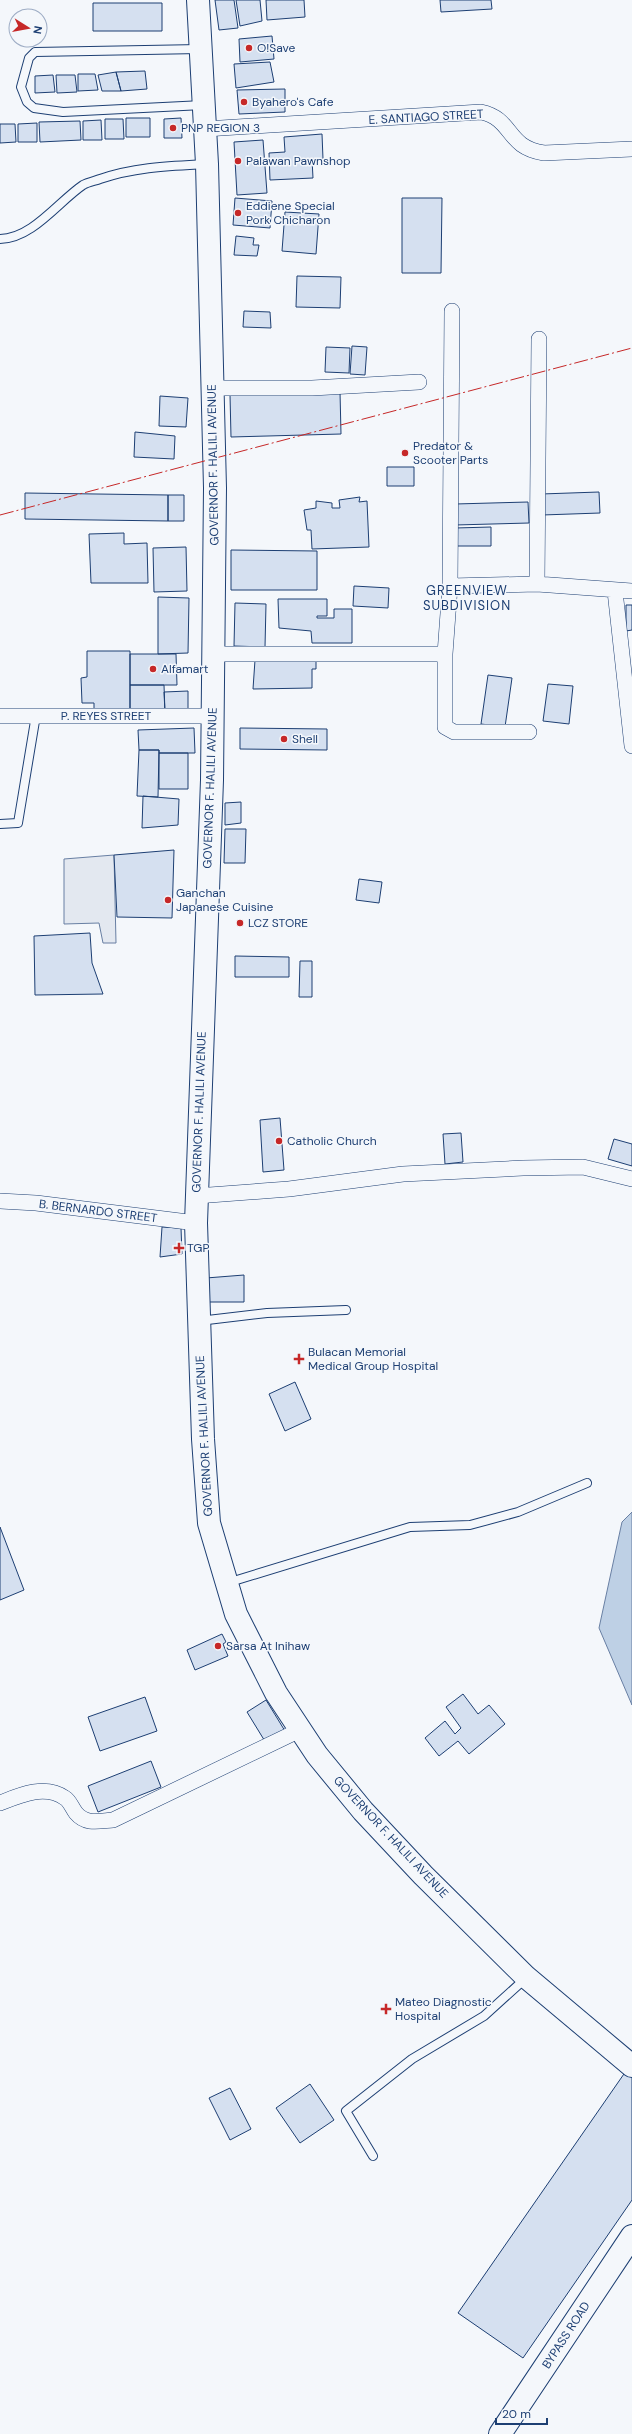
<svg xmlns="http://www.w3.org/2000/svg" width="632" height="2434" font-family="'DM Sans',sans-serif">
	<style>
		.parking { fill: #e3e8f0; stroke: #687fa3 }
		.water { fill: #bed0e5; stroke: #687fa3 }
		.building { fill: #d5e0f0; stroke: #1d3f73 }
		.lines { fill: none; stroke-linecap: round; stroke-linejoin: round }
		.service-casing { stroke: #1d3f73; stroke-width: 10 }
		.minor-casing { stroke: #1d3f73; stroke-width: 16 }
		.primary-casing { stroke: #1d3f73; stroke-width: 24 }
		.service { stroke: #f4f7fb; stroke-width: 8 }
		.minor { stroke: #f4f7fb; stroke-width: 15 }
		.primary { stroke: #f4f7fb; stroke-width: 22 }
		.power { stroke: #c62828; stroke-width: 1; stroke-dasharray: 14 3 2 3; stroke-linecap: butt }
		.poi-dot { fill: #c62828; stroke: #f4f7fb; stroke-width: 1.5 }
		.labels { text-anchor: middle; stroke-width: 3; stroke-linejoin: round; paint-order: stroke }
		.poi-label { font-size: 12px; fill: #1d3f73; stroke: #f4f7fb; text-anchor: start }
		.street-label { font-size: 12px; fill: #1d3f73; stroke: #f4f7fb }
		.neighbourhood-label { font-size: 13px; letter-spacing: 1px; fill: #1d3f73; stroke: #f4f7fb }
	</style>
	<rect width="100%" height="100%" fill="#f4f7fb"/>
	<!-- parking -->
	<path class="parking" d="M 114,855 L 116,943 L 103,943 L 99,923 L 64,924 L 64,859 Z"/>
	<!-- water -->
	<path class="water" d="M 632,1512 L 632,1705 L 599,1628 L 622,1522 Z"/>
	<!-- building -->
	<path class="building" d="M 215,0 L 234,0 L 238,28 L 219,30 Z
		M 236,0 L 260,0 L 262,21 L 240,26 Z
		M 266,0 L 304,0 L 305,17 L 267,20 Z
		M 440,0 L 491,0 L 492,9 L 441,12 Z
		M 93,3 L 162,3 L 162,31 L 93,31 Z
		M 272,36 L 274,59 L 240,62 L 239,39 Z
		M 270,62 L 274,82 L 236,88 L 234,64 Z
		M 145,71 L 147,89 L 121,91 L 116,72 Z
		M 116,72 L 121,91 L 102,91 L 98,75 Z
		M 78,74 L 95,74 L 98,90 L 78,91 Z
		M 53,75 L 55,92 L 35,93 L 35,76 Z
		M 56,75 L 75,75 L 77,92 L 57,93 Z
		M 285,89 L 285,112 L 239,114 L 237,90 Z
		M 126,118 L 150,118 L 150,137 L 126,137 Z
		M 181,118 L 182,138 L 164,138 L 164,119 Z
		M 105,119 L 123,119 L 124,139 L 105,139 Z
		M 101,120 L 102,140 L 83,140 L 83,121 Z
		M 80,121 L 81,140 L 40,142 L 39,122 Z
		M 37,123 L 37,142 L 18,142 L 18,124 Z
		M 0,124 L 15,124 L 16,142 L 0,143 Z
		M 322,134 L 323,159 L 312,159 L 313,178 L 270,180 L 269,153 L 285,152 L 284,137 Z
		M 263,140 L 267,193 L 237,195 L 234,142 Z
		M 235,198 L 272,201 L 270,228 L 233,225 Z
		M 402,198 L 442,198 L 441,273 L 402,273 Z
		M 285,212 L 319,214 L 316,254 L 282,251 Z
		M 236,236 L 254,238 L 253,245 L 259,245 L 257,256 L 234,255 Z
		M 297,276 L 341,277 L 340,308 L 296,307 Z
		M 244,311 L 270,312 L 271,328 L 243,327 Z
		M 352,346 L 367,347 L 365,375 L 350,374 Z
		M 326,347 L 350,348 L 349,373 L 325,372 Z
		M 340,392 L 341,434 L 231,437 L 230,395 Z
		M 160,396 L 188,398 L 186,427 L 159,426 Z
		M 135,432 L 175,436 L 174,459 L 134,457 Z
		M 387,467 L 414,467 L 414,486 L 387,486 Z
		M 599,492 L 600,513 L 542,515 L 541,494 Z
		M 25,493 L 168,495 L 168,521 L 25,519 Z
		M 168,495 L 184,495 L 184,521 L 168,521 Z
		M 360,497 L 359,502 L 367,501 L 369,547 L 312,549 L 311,530 L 307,530 L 304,510 L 316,508 L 316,501 L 332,503 L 332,508 L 340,508 L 339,500 Z
		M 528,502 L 529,523 L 455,525 L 455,504 Z
		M 491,527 L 491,546 L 455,546 L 455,528 Z
		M 124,533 L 124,544 L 147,543 L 148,583 L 91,583 L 89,534 Z
		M 186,547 L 187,591 L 154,592 L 153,548 Z
		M 231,550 L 317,551 L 317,590 L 231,590 Z
		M 354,586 L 389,588 L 388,608 L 353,606 Z
		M 158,597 L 189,598 L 188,653 L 158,654 Z
		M 278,599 L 327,599 L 327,616 L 317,616 L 317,618 L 334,618 L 334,609 L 352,609 L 352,643 L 312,643 L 311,631 L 279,628 Z
		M 235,603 L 266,604 L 265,647 L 234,646 Z
		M 626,605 L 632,605 L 632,630 L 626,631 Z
		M 87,651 L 130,651 L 130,714 L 94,714 L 94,703 L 82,703 L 81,678 L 87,677 Z
		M 130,654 L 176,654 L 177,685 L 130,685 Z
		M 316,659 L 316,669 L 312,669 L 312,688 L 253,689 L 255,660 Z
		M 488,675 L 512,678 L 505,727 L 481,724 Z
		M 548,684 L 573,686 L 569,724 L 543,721 Z
		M 130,685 L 164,685 L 165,713 L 130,714 Z
		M 188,691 L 188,711 L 165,713 L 164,692 Z
		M 194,728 L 195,753 L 159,753 L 159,750 L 139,750 L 138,730 Z
		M 240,728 L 327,729 L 327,750 L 240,749 Z
		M 139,750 L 159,750 L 158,797 L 137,796 Z
		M 159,753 L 188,753 L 188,789 L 159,789 Z
		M 143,796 L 179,799 L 178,825 L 142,828 Z
		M 241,802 L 241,823 L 225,825 L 225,803 Z
		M 225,829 L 246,829 L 245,863 L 224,863 Z
		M 174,850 L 172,918 L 117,917 L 114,855 Z
		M 359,879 L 382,882 L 379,903 L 356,900 Z
		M 90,933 L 92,963 L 103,994 L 35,995 L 34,936 Z
		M 235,956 L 289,957 L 289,977 L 235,977 Z
		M 300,961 L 312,961 L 312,997 L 299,997 Z
		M 280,1118 L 284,1170 L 263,1172 L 260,1120 Z
		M 461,1133 L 463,1162 L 445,1164 L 443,1134 Z
		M 614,1139 L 632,1144 L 632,1166 L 608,1159 Z
		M 162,1227 L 181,1228 L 182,1254 L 160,1257 Z
		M 244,1275 L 244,1302 L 207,1302 L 206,1278 Z
		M 295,1382 L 311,1419 L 285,1431 L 269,1394 Z
		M 0,1527 L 24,1590 L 0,1600 Z
		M 222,1634 L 226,1642 L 223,1644 L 228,1656 L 195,1670 L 187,1650 Z
		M 463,1694 L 478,1714 L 489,1705 L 505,1724 L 469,1754 L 458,1741 L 439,1756 L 425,1738 L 445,1721 L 455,1734 L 461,1728 L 446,1707 Z
		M 145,1697 L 157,1731 L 100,1751 L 88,1717 Z
		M 266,1700 L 285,1731 L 266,1743 L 247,1712 Z
		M 151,1761 L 161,1787 L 98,1812 L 88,1786 Z
		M 626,2071 L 632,2075 L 632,2200 L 523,2358 L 458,2313 Z
		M 310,2084 L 334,2120 L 300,2143 L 276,2108 Z
		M 230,2088 L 251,2129 L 230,2140 L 209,2098 Z"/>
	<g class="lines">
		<!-- service casing -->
		<g class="service-casing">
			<path id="service" d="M 200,49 L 35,52 L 29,58 L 21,87 L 27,102 L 34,108 L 63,112 L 203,105
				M 0,239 C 32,239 59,201 83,185 C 88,182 95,181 100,179 C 135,167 170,166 206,164
				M 0,824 L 18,823 L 36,715
				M 199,1321 L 267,1313 L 346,1310
				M 227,1583 L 410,1527 L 470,1525 L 518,1512 L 587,1483
				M 373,2156 L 346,2111 L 412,2059 L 484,2016 L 526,1978"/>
		</g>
		<!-- minor casing -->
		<g class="minor-casing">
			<path id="minor" d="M 205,129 L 481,112 C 514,119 505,147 544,153 L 632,149
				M 452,311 L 450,586 L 445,654 L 445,727 L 454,732 L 529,732
				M 212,388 L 312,388 L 419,382
				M 537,584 L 539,339
				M 450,586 L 537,584 L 632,591
				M 615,591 L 632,746
				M 212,654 L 445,654
				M 0,716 L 212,716
				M 196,1196 L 289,1189 L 403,1174 L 523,1168 L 583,1167 L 632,1179
				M 0,1201 L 36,1203 L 196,1223
				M 0,1803 C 20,1795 45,1784 65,1798 C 70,1801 72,1808 76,1813 C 86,1825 99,1821 113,1820 L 300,1730"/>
		</g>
		<!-- primary casing -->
		<g class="primary-casing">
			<path id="primary" d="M 198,0 L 207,164 L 215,488 L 212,780 L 196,1223 L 203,1439 L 209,1523 L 236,1614 L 276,1693 L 317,1755 L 363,1811 L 423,1875 L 526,1977 L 632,2066
				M 500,2434 L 632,2236"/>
		</g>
		<!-- service -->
		<use href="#service" class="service"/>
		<!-- minor -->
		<use href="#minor" class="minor"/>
		<!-- primary -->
		<use href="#primary" class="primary"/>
		<!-- power -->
		<path class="power" d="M 0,515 L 632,348"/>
	</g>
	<!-- markers -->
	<g class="poi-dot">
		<circle cx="249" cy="48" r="4"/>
		<circle cx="244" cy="102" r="4"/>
		<circle cx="173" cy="128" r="4"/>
		<circle cx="238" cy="161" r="4"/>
		<circle cx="238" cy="213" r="4"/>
		<circle cx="405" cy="453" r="4"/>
		<circle cx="153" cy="669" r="4"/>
		<circle cx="284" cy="739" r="4"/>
		<circle cx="168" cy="900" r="4"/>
		<circle cx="240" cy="923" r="4"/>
		<circle cx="279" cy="1141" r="4"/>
		<path d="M177 1242h4v4h4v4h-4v4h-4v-4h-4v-4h4z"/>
		<path d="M297 1353h4v4h4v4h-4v4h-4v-4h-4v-4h4z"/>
		<circle cx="218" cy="1646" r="4"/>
		<path d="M384 2003h4v4h4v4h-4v4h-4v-4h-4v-4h4z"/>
	</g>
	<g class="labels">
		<!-- poi labels -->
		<g class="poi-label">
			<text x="257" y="52">O!Save</text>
			<text x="252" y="106">Byahero's Cafe</text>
			<text x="181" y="132">PNP REGION 3</text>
			<text x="246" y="165">Palawan Pawnshop</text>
			<text x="246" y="210">Eddiene Special<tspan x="246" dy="14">Pork Chicharon</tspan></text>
			<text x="413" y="450">Predator &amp;<tspan x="413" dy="14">Scooter Parts</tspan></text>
			<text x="161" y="673">Alfamart</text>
			<text x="292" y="743">Shell</text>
			<text x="176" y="897">Ganchan<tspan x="176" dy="14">Japanese Cuisine</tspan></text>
			<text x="248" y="927">LCZ STORE</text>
			<text x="287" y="1145">Catholic Church</text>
			<text x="187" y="1252">TGP</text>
			<text x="308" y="1356">Bulacan Memorial<tspan x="308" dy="14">Medical Group Hospital</tspan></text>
			<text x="226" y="1650">Sarsa At Inihaw</text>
			<text x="395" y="2006">Mateo Diagnostic<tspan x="395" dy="14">Hospital</tspan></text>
		</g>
		<!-- street labels -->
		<g class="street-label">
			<text transform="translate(426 117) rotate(-3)" y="4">E. SANTIAGO STREET</text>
			<text transform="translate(213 465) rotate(-91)" y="4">GOVERNOR F. HALILI AVENUE</text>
			<text x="106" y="720">P. REYES STREET</text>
			<text transform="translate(210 788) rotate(-88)" y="4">GOVERNOR F. HALILI AVENUE</text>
			<text transform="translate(199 1112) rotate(-88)" y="4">GOVERNOR F. HALILI AVENUE</text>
			<text transform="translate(98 1211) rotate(7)" y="4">B. BERNARDO STREET</text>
			<text transform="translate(204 1436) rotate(-93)" y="4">GOVERNOR F. HALILI AVENUE</text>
			<text transform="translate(391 1837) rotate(47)" y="4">GOVERNOR F. HALILI AVENUE</text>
			<text transform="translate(566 2335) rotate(-57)" y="4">BYPASS ROAD</text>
		</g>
		<!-- neighbourhood labels -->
		<g class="neighbourhood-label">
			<text x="467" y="595">GREENVIEW<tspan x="467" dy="15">SUBDIVISION</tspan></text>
		</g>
	</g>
	<!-- north arrow -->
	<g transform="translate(28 28) rotate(101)"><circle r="19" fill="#f4f7fb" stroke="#9eadc5"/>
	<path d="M0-3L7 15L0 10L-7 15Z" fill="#c62828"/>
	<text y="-6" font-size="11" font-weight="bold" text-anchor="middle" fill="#1d3f73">N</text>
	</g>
	<!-- scale -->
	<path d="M496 2418v6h51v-6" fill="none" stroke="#1d3f73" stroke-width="2"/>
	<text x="502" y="2418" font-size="12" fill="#1d3f73" stroke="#f4f7fb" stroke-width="3" paint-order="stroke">20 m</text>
</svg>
